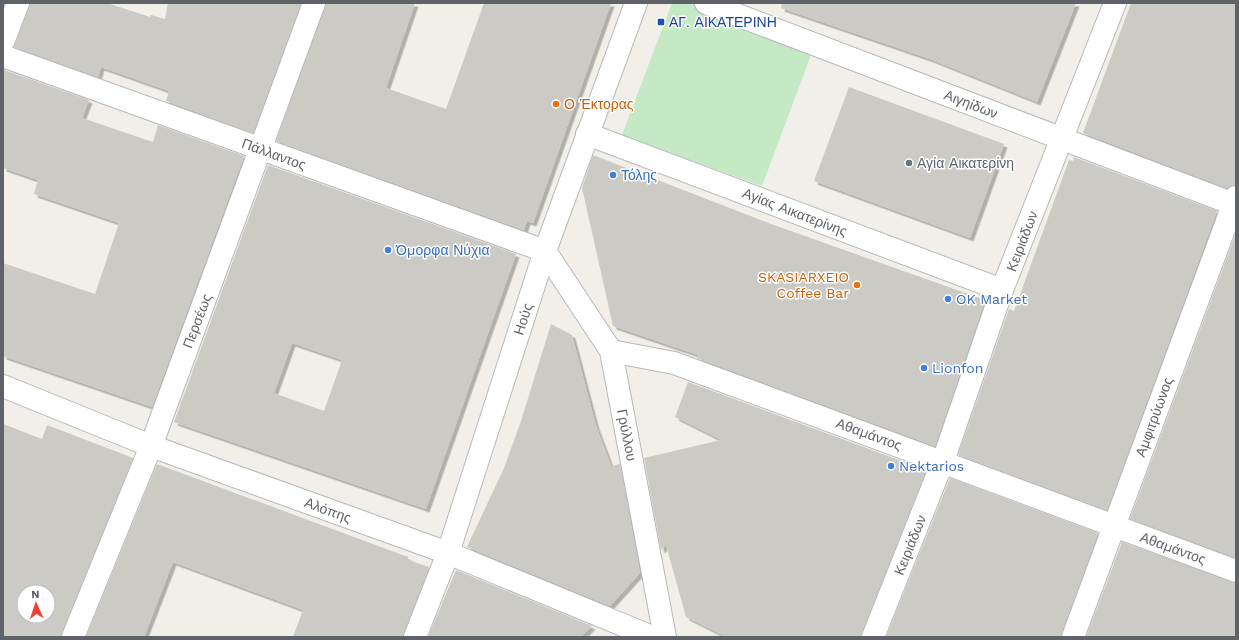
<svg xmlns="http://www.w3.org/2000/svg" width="1239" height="640" font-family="'Work Sans',sans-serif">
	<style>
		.green { fill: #c5e8c5 }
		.building { fill: #cccac5; fill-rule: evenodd; filter: url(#shadow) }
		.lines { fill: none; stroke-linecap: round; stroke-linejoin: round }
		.street-casing { stroke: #b5b8bc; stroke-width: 24 }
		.secondary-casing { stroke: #b6babf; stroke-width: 24 }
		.street { stroke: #fff; stroke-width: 22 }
		.secondary { stroke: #fff; stroke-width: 22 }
		.transit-dot { fill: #1a4fb4; stroke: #fff; stroke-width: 1.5 }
		.food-dot { fill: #e8710a; stroke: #fff; stroke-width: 1.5 }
		.worship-dot { fill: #6b7280; stroke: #fff; stroke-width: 1.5 }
		.shop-dot { fill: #3f7fe0; stroke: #fff; stroke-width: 1.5 }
		.labels { text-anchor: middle; stroke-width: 3; stroke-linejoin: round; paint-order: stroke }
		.transit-label { font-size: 14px; fill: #164399; stroke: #fff; text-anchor: start }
		.food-label { font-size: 14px; fill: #c56008; stroke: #fff; text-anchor: start }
		.street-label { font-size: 14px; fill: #5f6368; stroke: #fff }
		.worship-label { font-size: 14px; fill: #5b616d; stroke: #fff; text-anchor: start }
		.shop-label { font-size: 14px; fill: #366cbe; stroke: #fff; text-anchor: start }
	</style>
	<defs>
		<filter id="shadow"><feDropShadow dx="3.5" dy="3.5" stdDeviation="0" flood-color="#0004"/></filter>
	</defs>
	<rect width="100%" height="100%" fill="#f1efe8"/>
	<!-- green -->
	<path class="green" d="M 672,3 L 696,3 L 814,47 L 762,186 L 622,135 Z"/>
	<!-- building -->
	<path class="building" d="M 30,3 L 107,3 L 150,17 L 151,15 L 165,19 L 168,3 L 301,3 L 253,133 L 166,101 L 169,91 L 101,67 L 98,77 L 14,47 Z
		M 326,3 L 415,3 L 386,88 L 446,109 L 484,3 L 611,3 L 533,223 L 527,221 L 524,230 L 276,141 Z
		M 782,3 L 1076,3 L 1037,102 L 930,59 L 781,8 Z
		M 1131,3 L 1236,3 L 1236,185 L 1227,188 L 1083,133 Z
		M 4,70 L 89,100 L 82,118 L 153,142 L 158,125 L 244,156 L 152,407 L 3,356 L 3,263 L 95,294 L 119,223 L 34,194 L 38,180 L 3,168 Z
		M 849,87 L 1004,144 L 970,238 L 814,181 Z
		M 593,155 L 774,225 L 985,300 L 935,446 L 697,358 L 698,355 L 613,326 L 582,188 Z
		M 1074,157 L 1217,211 L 1107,510 L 958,455 L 1009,309 L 1014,311 L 1069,160 L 1073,161 Z
		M 268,165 L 516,254 L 426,509 L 174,422 ZM 292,343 L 342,360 L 324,411 L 274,393 Z
		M 1236,233 L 1236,558 L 1130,519 Z
		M 551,324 L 572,335 L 596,426 L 611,466 L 620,464 L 640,573 L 610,606 L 467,547 L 504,468 L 521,421 Z
		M 688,382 L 926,470 L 861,637 L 726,637 L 686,617 L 666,545 L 661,550 L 644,458 L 721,440 L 675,417 Z
		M 3,424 L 42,439 L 47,425 L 133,458 L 61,637 L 3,637 ZM 24,592 L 48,592 L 48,616 L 24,616 Z
		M 157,464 L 408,557 L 408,560 L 429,567 L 403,637 L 293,637 L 303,610 L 173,562 L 144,637 L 86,637 Z
		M 950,478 L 1098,533 L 1061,637 L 886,637 Z
		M 1122,542 L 1236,583 L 1236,637 L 1086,637 Z
		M 456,570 L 592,626 L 581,637 L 428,637 Z"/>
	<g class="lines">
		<!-- street casing -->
		<g class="street-casing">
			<path id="street" d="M 706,3 L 1236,205
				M 3,42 L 18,3
				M 3,56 L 545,251 L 611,351 L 665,637
				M 587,134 L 1002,290
				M 611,351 L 674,363 L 1236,571
				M 3,386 L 151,446 L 448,553 L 652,637
				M 73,637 L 151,446 L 314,3
				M 1073,637 L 1236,197"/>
		</g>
		<!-- secondary casing -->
		<g class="secondary-casing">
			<path id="secondary" d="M 415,637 L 448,553 L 545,251 L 636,3
				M 873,637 L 943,461 L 1002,290 L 1115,3"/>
		</g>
		<!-- street -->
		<use href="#street" class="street"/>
		<!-- secondary -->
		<use href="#secondary" class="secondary"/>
	</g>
	<!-- markers -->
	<rect class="transit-dot" x="657" y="18" width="8" height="8" rx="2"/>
	<g class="food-dot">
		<circle cx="556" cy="104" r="4"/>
		<circle cx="857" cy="285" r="4"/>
	</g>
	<circle class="worship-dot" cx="909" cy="163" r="4"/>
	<g class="shop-dot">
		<circle cx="613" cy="175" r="4"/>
		<circle cx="388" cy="250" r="4"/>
		<circle cx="948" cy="299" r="4"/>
		<circle cx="924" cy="368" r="4"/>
		<circle cx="891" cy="466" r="4"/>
	</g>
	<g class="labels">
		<!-- transit labels -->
		<g class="transit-label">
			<text x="669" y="27">ΑΓ. ΑΙΚΑΤΕΡΙΝΗ</text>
		</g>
		<!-- food labels -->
		<g class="food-label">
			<text x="564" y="109">Ο Έκτορας</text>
			<text x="849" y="282" text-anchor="end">SKASIARXEIO<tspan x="849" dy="16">Coffee Bar</tspan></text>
		</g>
		<!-- street labels -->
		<g class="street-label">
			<text transform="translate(971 104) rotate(21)" y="5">Αιγηίδων</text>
			<text transform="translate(274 154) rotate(20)" y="5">Πάλλαντος</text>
			<text transform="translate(795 212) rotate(21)" y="5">Αγίας Αικατερίνης</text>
			<text transform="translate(1022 241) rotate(-69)" y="5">Κειριάδων</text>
			<text transform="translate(523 319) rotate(-72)" y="5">Ηούς</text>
			<text transform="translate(197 321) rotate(-69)" y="5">Περσέως</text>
			<text transform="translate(1154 417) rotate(-70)" y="5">Αμφιτρύωνος</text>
			<text transform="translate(869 434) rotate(20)" y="5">Αθαμάντος</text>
			<text transform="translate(627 435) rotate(79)" y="5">Γρύλλου</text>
			<text transform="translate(328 510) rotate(20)" y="5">Αλόπης</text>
			<text transform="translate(910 545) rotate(-68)" y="5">Κειριάδων</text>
			<text transform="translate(1173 548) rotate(20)" y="5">Αθαμάντος</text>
		</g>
		<!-- worship labels -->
		<g class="worship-label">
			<text x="917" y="168">Αγία Αικατερίνη</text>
		</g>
		<!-- shop labels -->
		<g class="shop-label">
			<text x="621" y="180">Τόλης</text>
			<text x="396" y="255">Όμορφα Νύχια</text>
			<text x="956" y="304">OK Market</text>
			<text x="932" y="373">Lionfon</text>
			<text x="899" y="471">Nektarios</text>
		</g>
	</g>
	<!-- border -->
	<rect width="1239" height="640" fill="none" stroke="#5f6368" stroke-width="8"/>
	<!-- north arrow -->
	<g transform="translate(36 604) rotate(357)"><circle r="19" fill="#ffffff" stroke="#bfc1c3"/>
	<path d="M0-3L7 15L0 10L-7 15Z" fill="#ea4335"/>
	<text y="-6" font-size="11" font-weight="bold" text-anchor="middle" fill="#5f6368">N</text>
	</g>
</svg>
